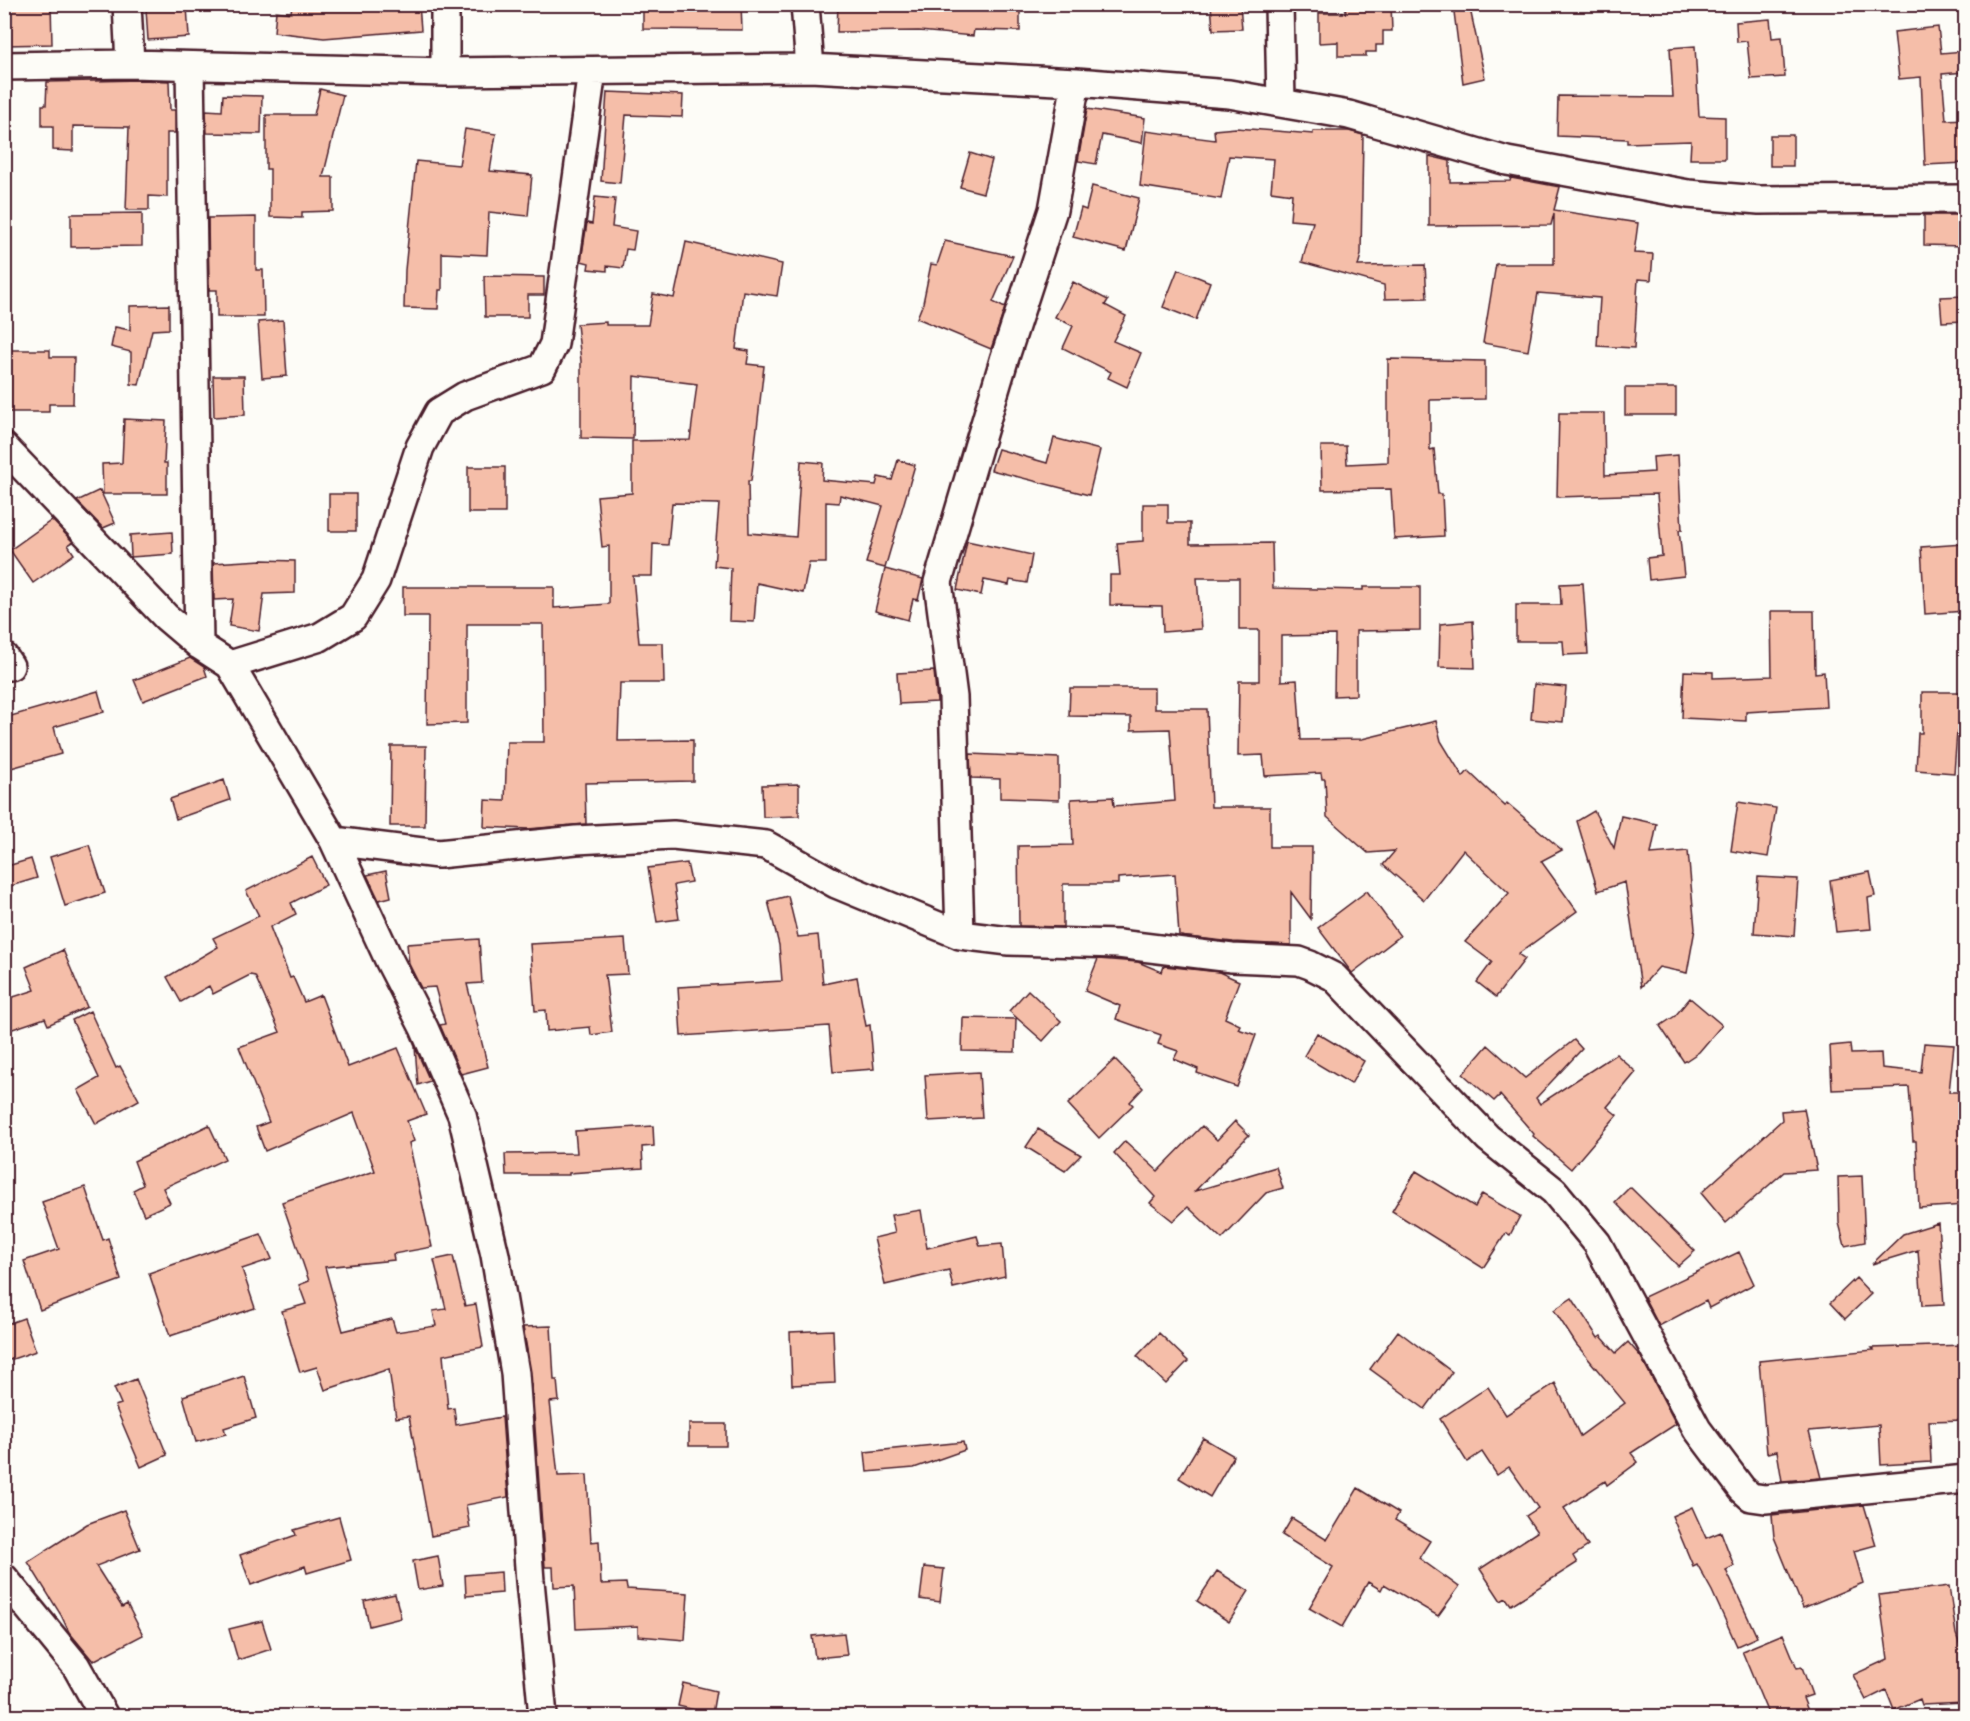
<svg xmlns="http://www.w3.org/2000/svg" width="1970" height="1721" font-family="Sriracha,sans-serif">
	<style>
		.building { fill: #f5bea9; stroke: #4a1f2b; stroke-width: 1.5 }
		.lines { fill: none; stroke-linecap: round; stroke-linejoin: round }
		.minor-casing { stroke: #4a1f2b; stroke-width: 32 }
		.minor { stroke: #fdfcf7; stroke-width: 27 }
	</style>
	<rect width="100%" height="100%" fill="#fdfcf7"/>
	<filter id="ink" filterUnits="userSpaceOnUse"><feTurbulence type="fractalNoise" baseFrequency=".0167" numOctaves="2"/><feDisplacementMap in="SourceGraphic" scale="12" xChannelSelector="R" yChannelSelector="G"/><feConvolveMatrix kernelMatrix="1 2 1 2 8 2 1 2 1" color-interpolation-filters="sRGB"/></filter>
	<g filter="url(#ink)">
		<!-- building -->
		<path class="building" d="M 5,4 L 51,4 L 52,44 L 6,45 Z
			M 292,4 L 419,4 L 421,30 L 324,38 L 274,32 L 276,11 L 291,13 Z
			M 643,4 L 741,4 L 742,30 L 643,29 Z
			M 838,4 L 1020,4 L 1020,31 L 974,30 L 973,36 L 919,31 L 837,32 Z
			M 1211,4 L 1240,4 L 1242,29 L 1213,30 Z
			M 1345,4 L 1391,4 L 1392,31 L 1383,31 L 1383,45 L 1376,45 L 1376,52 L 1366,52 L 1366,56 L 1338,56 L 1338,42 L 1319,43 L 1319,13 L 1346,13 Z
			M 1453,4 L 1469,4 L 1485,78 L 1463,83 Z
			M 187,6 L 189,37 L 148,40 L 146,9 Z
			M 1770,19 L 1772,38 L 1782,37 L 1785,77 L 1751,79 L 1747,41 L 1737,42 L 1736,22 Z
			M 1938,27 L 1941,53 L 1964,51 L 1965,72 L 1942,74 L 1946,120 L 1965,119 L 1965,163 L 1925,165 L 1921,77 L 1899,79 L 1894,32 Z
			M 1695,46 L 1699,116 L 1725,117 L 1725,159 L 1690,159 L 1691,141 L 1627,143 L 1627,139 L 1557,136 L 1558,96 L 1673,97 L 1670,48 Z
			M 140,80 L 169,81 L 170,110 L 175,110 L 175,133 L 167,133 L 167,197 L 149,196 L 149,210 L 126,210 L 129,127 L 73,126 L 73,151 L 53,150 L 53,126 L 42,126 L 42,105 L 46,105 L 47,82 Z
			M 320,89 L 343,95 L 323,177 L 333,177 L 333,211 L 302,212 L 302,218 L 270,217 L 270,169 L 266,169 L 266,115 L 314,115 Z
			M 607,92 L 683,95 L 682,117 L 626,115 L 620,183 L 601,181 Z
			M 223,95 L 262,96 L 261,134 L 207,133 L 206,110 L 222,111 Z
			M 1087,109 L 1145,118 L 1142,143 L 1102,135 L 1096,164 L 1078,161 Z
			M 1236,128 L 1313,134 L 1313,131 L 1349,131 L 1363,135 L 1361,255 L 1358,266 L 1425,265 L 1427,298 L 1385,299 L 1384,285 L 1302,262 L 1313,222 L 1290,220 L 1292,194 L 1271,191 L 1274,159 L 1229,156 L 1221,199 L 1140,186 L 1146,131 L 1215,140 L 1214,130 Z
			M 465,129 L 496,134 L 490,171 L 532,175 L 528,216 L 489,212 L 487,255 L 442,253 L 442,290 L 439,290 L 438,309 L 404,308 L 405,270 L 416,161 L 459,165 Z
			M 1770,135 L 1793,135 L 1793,166 L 1770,166 Z
			M 970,153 L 992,160 L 983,193 L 960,187 Z
			M 1429,156 L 1450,161 L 1450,182 L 1510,181 L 1511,178 L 1560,187 L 1554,210 L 1638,223 L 1634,253 L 1653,254 L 1651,280 L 1638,279 L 1634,348 L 1597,346 L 1600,298 L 1538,293 L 1528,351 L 1483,343 L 1496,264 L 1554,264 L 1554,213 L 1551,225 L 1429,226 Z
			M 1092,186 L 1139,198 L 1126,251 L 1073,237 L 1081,208 L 1086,210 Z
			M 595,197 L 615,199 L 612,227 L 636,231 L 633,250 L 626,249 L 623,268 L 607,266 L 607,271 L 588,269 L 589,263 L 581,261 L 587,223 L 592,224 Z
			M 142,213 L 142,246 L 71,247 L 71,214 Z
			M 1924,215 L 1963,215 L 1963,246 L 1924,245 Z
			M 256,217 L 256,270 L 263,270 L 264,317 L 217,317 L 217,290 L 209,290 L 208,218 Z
			M 945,241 L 1013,256 L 993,302 L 1005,308 L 991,349 L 917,318 L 923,303 L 931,264 L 937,265 Z
			M 686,242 L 782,264 L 777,296 L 743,291 L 736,349 L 749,351 L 747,364 L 764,366 L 751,481 L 748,481 L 749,533 L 796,537 L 801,461 L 823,463 L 822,480 L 876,485 L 878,477 L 892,480 L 898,460 L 915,465 L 885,568 L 866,563 L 883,506 L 840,495 L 839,503 L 826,502 L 826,563 L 809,563 L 803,593 L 757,583 L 754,622 L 729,621 L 731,568 L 714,566 L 719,504 L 672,503 L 668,545 L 653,544 L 652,576 L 633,576 L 639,643 L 663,643 L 664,683 L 620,683 L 618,741 L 693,740 L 693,781 L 585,783 L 586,824 L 528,829 L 484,827 L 485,800 L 505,801 L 507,742 L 544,742 L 543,624 L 467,624 L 467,723 L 427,724 L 428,616 L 403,616 L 403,587 L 554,587 L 554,608 L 609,604 L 609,546 L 602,547 L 597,496 L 632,493 L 632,441 L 690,440 L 697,384 L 634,376 L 633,439 L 581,438 L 581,361 L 577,324 L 606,322 L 606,325 L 648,325 L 653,294 L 674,298 Z
			M 1178,269 L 1210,282 L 1196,320 L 1163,307 Z
			M 484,276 L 544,277 L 544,295 L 528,295 L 528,317 L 485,317 Z
			M 1073,282 L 1108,300 L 1105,305 L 1126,316 L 1113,341 L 1141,353 L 1127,387 L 1108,378 L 1111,372 L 1063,348 L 1073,326 L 1055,317 Z
			M 1965,296 L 1965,321 L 1942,322 L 1940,297 Z
			M 169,305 L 169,329 L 152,330 L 139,385 L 131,384 L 131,352 L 111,347 L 115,327 L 130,330 L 130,306 Z
			M 283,320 L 287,376 L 262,378 L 258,322 Z
			M 8,350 L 50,350 L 50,357 L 74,357 L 73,404 L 49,404 L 49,412 L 8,412 Z
			M 1388,359 L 1485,361 L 1485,399 L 1430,400 L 1430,450 L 1434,449 L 1438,494 L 1442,494 L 1444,536 L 1394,539 L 1391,489 L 1322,490 L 1321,446 L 1346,446 L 1347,464 L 1388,462 Z
			M 213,376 L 244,376 L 245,415 L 214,417 Z
			M 1625,388 L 1676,388 L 1676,415 L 1625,415 Z
			M 1559,413 L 1604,413 L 1605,475 L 1654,472 L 1653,457 L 1678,455 L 1682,530 L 1679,530 L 1684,576 L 1649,580 L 1647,558 L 1662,556 L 1657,494 L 1557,497 Z
			M 124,419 L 166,421 L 164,463 L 167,463 L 167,494 L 103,494 L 102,464 L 122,463 Z
			M 1054,438 L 1100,450 L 1089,495 L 991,470 L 998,449 L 1047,463 Z
			M 468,467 L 505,467 L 505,513 L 468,513 Z
			M 100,490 L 115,523 L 103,528 L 77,501 Z
			M 329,494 L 356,494 L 356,531 L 329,531 Z
			M 1143,504 L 1168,504 L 1168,523 L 1190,523 L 1190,544 L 1272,543 L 1273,588 L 1363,590 L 1363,587 L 1420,587 L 1420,630 L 1356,631 L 1356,695 L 1334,696 L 1335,635 L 1281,636 L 1281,681 L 1297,680 L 1301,740 L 1362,739 L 1436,721 L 1441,741 L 1463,777 L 1468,771 L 1505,806 L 1507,803 L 1562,850 L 1541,861 L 1577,911 L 1518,954 L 1525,959 L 1496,997 L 1477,982 L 1492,962 L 1465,942 L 1509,893 L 1463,850 L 1424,900 L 1383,865 L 1395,851 L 1368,853 L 1327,817 L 1325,779 L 1322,779 L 1321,773 L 1265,776 L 1263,755 L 1238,756 L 1239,681 L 1259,681 L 1259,630 L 1239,630 L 1239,578 L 1197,578 L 1201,629 L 1163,632 L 1162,606 L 1110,605 L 1110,575 L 1120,575 L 1117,543 L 1143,541 Z
			M 52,520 L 73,542 L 68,545 L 74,554 L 33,583 L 10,550 Z
			M 172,532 L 173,554 L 131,557 L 130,535 Z
			M 967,541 L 1032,555 L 1027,583 L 1010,580 L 1009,585 L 984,580 L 981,595 L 957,590 Z
			M 1963,544 L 1965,611 L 1925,614 L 1921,547 Z
			M 262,560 L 295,561 L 295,593 L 264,594 L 259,631 L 229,626 L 233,599 L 214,600 L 213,563 Z
			M 885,569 L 923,579 L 918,600 L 913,599 L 908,620 L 875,611 Z
			M 1583,583 L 1588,654 L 1564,655 L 1563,641 L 1516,641 L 1516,605 L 1561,605 L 1560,584 Z
			M 1771,611 L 1814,611 L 1815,673 L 1824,672 L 1826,707 L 1746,712 L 1746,721 L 1682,718 L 1684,671 L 1713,672 L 1713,678 L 1772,676 Z
			M 1473,621 L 1475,668 L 1439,667 L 1440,624 Z
			M 190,658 L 204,667 L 207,676 L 143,701 L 134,680 Z
			M 934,671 L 937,702 L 899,704 L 897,673 Z
			M 1534,684 L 1566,687 L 1563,722 L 1531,719 Z
			M 1070,688 L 1154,688 L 1154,709 L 1207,709 L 1211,807 L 1270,807 L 1270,847 L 1312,847 L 1311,919 L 1291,892 L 1291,945 L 1233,942 L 1179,936 L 1175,874 L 1118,878 L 1118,884 L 1063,884 L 1063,927 L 1019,926 L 1018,846 L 1073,845 L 1071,799 L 1113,797 L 1114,806 L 1175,801 L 1170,729 L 1131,730 L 1131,717 L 1069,716 Z
			M 98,691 L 104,712 L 54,727 L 61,754 L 4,770 L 4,718 Z
			M 1922,692 L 1965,692 L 1964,732 L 1957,732 L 1954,773 L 1916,770 L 1918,733 L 1922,733 Z
			M 391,746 L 426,746 L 425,826 L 390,826 Z
			M 970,754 L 1059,758 L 1059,800 L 1000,798 L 1000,779 L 971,778 Z
			M 224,780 L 230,800 L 176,819 L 170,799 Z
			M 799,784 L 799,816 L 763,817 L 762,785 Z
			M 1738,802 L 1776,808 L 1768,857 L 1731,851 Z
			M 1594,811 L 1614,848 L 1621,816 L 1657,824 L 1651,854 L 1688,851 L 1695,929 L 1687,973 L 1659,967 L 1641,987 L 1625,882 L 1598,891 L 1577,821 Z
			M 89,845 L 105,893 L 65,906 L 50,857 Z
			M 312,857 L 326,885 L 291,903 L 296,914 L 270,927 L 290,978 L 293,977 L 304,1002 L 321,995 L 348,1067 L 398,1048 L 426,1114 L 407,1121 L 414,1141 L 409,1143 L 432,1247 L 393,1254 L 394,1260 L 325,1267 L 343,1331 L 392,1319 L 396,1332 L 436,1326 L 433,1311 L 446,1309 L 434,1260 L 453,1256 L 465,1306 L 476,1304 L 483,1347 L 443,1355 L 448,1409 L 454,1408 L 456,1425 L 502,1417 L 508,1497 L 466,1505 L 470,1528 L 431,1536 L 409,1416 L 396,1418 L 389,1369 L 325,1390 L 317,1367 L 300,1372 L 292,1347 L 282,1311 L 306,1304 L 299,1285 L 309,1281 L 282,1202 L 375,1171 L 354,1113 L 265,1151 L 256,1127 L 269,1122 L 239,1047 L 280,1032 L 255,976 L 250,975 L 213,994 L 209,986 L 181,1002 L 167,977 L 218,947 L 213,938 L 259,916 L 246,891 Z
			M 31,859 L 37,878 L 4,888 L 4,867 Z
			M 687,863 L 691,882 L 674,885 L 679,919 L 657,922 L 648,868 Z
			M 386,871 L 391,897 L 379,900 L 367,875 Z
			M 1870,872 L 1875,896 L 1868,898 L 1871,929 L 1836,932 L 1830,880 Z
			M 1758,877 L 1798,879 L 1794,936 L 1754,933 Z
			M 1367,891 L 1400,936 L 1352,973 L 1318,928 Z
			M 788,896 L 798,937 L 818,935 L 823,984 L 857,977 L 866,1026 L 870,1025 L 874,1069 L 833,1072 L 829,1026 L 681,1036 L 678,987 L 782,981 L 779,945 L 768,901 Z
			M 479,939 L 482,983 L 467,984 L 488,1067 L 461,1074 L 440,1025 L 445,1024 L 435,987 L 421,988 L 409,964 L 407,944 Z
			M 625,939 L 628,974 L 605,975 L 612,1032 L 591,1035 L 590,1027 L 547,1031 L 546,1010 L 535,1011 L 530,944 Z
			M 63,950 L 87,1007 L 48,1025 L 45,1018 L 4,1032 L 4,1000 L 35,990 L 26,967 Z
			M 1098,959 L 1138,962 L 1162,972 L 1164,966 L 1219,972 L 1239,981 L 1225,1018 L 1240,1025 L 1238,1029 L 1256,1035 L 1237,1087 L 1197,1073 L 1198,1069 L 1174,1059 L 1178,1051 L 1158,1044 L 1161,1035 L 1116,1019 L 1120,1006 L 1085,991 Z
			M 1028,990 L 1061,1021 L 1043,1041 L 1009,1011 Z
			M 1690,998 L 1722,1025 L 1699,1052 L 1684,1062 L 1660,1026 L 1675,1016 Z
			M 90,1011 L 116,1068 L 120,1066 L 139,1100 L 96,1124 L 78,1090 L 99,1078 L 72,1020 Z
			M 963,1018 L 1016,1019 L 1015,1052 L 962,1051 Z
			M 1317,1033 L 1364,1061 L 1351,1084 L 1304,1056 Z
			M 1574,1040 L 1582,1049 L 1536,1098 L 1540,1104 L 1616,1054 L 1636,1072 L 1607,1107 L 1617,1115 L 1571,1169 L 1533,1136 L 1534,1134 L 1500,1095 L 1494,1101 L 1463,1074 L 1488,1045 L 1525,1078 Z
			M 1924,1043 L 1954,1045 L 1949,1092 L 1965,1092 L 1965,1205 L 1919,1208 L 1916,1141 L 1913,1141 L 1909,1087 L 1832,1090 L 1830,1046 L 1850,1044 L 1851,1054 L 1881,1053 L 1882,1068 L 1921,1072 Z
			M 415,1047 L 430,1081 L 418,1085 Z
			M 1115,1059 L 1143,1088 L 1130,1102 L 1133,1105 L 1099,1138 L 1068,1104 Z
			M 979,1072 L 982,1118 L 928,1121 L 925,1075 Z
			M 1804,1109 L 1817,1170 L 1784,1172 L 1726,1223 L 1701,1193 L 1782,1120 L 1781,1111 Z
			M 1235,1121 L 1249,1135 L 1195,1191 L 1276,1167 L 1283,1188 L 1266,1193 L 1222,1239 L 1188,1207 L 1173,1221 L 1150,1203 L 1155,1197 L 1114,1153 L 1125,1141 L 1158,1171 L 1202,1126 L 1217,1140 Z
			M 209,1125 L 225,1159 L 163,1188 L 170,1203 L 144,1215 L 133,1190 L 143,1185 L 134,1161 Z
			M 653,1126 L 654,1146 L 642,1147 L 643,1168 L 569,1173 L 569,1175 L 506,1175 L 505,1154 L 577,1153 L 575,1131 Z
			M 1038,1129 L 1081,1155 L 1065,1171 L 1026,1147 Z
			M 1416,1171 L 1475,1207 L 1482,1194 L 1520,1216 L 1510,1235 L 1506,1233 L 1483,1268 L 1392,1211 Z
			M 1862,1176 L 1865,1242 L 1845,1246 L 1839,1223 L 1838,1177 Z
			M 85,1187 L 103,1240 L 108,1238 L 121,1280 L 40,1310 L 24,1261 L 59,1249 L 42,1202 Z
			M 1630,1187 L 1695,1251 L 1678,1266 L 1615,1202 Z
			M 921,1210 L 927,1248 L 977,1236 L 980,1246 L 1002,1244 L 1005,1276 L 953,1288 L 949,1270 L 885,1285 L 874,1238 L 895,1233 L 891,1215 Z
			M 1938,1223 L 1944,1305 L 1922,1306 L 1918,1250 L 1872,1264 L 1903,1234 Z
			M 261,1234 L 272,1259 L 242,1269 L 255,1308 L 170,1336 L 149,1273 Z
			M 1739,1252 L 1754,1284 L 1709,1308 L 1706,1301 L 1659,1326 L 1644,1297 Z
			M 1856,1278 L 1871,1294 L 1845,1319 L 1830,1303 Z
			M 1572,1298 L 1598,1338 L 1601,1336 L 1616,1353 L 1628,1342 L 1641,1357 L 1676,1424 L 1631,1453 L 1638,1462 L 1607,1485 L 1605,1481 L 1564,1508 L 1588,1546 L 1573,1556 L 1577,1563 L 1511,1605 L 1506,1598 L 1501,1601 L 1480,1569 L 1537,1532 L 1526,1516 L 1538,1508 L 1509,1467 L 1497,1475 L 1482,1452 L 1467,1462 L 1440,1419 L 1488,1387 L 1506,1415 L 1555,1383 L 1580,1436 L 1625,1403 L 1576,1344 L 1554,1310 Z
			M 24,1318 L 36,1351 L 4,1362 L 4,1325 Z
			M 551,1326 L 554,1380 L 557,1380 L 559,1401 L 550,1402 L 558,1476 L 587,1475 L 591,1542 L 599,1541 L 601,1584 L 626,1583 L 627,1589 L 688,1593 L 685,1640 L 638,1636 L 638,1626 L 576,1629 L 574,1586 L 554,1587 L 553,1567 L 545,1567 L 531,1372 L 523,1327 Z
			M 833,1330 L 835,1383 L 792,1385 L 790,1332 Z
			M 1398,1331 L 1452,1372 L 1425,1409 L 1370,1369 Z
			M 1159,1333 L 1188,1361 L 1166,1384 L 1137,1356 Z
			M 1965,1345 L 1965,1420 L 1929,1421 L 1931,1462 L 1881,1465 L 1879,1425 L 1809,1431 L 1821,1478 L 1782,1481 L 1777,1451 L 1767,1453 L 1759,1361 L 1874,1350 L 1872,1348 Z
			M 244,1376 L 256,1418 L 224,1428 L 226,1434 L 196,1442 L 183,1396 Z
			M 136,1379 L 167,1455 L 141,1467 L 115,1406 L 121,1404 L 114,1388 Z
			M 689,1424 L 726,1424 L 726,1446 L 689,1446 Z
			M 1203,1438 L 1234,1456 L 1210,1497 L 1179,1478 Z
			M 963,1442 L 965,1450 L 914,1468 L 867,1472 L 865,1452 Z
			M 1358,1488 L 1399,1513 L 1395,1520 L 1430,1541 L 1419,1558 L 1459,1587 L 1438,1616 L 1384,1584 L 1381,1590 L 1368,1582 L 1342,1627 L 1309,1608 L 1333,1567 L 1282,1535 L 1292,1518 L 1327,1540 Z
			M 1864,1505 L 1876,1545 L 1854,1551 L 1863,1583 L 1803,1608 L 1774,1537 L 1772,1515 Z
			M 1692,1507 L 1706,1538 L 1721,1532 L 1734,1566 L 1726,1570 L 1757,1637 L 1737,1646 L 1712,1591 L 1697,1564 L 1693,1566 L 1672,1516 Z
			M 124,1510 L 140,1549 L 96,1566 L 122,1607 L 127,1604 L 143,1635 L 93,1661 L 69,1632 L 61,1615 L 28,1562 L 87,1524 Z
			M 339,1517 L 351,1560 L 307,1573 L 305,1566 L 251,1585 L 240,1555 L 296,1535 L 294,1530 Z
			M 438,1556 L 443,1586 L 418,1590 L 413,1561 Z
			M 924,1567 L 944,1569 L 940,1602 L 920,1599 Z
			M 1217,1571 L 1249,1591 L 1229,1622 L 1197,1601 Z
			M 501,1572 L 502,1593 L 466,1596 L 465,1575 Z
			M 1949,1586 L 1956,1634 L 1965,1659 L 1965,1703 L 1922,1705 L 1920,1699 L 1894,1710 L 1886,1690 L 1866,1700 L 1853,1675 L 1888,1659 L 1879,1595 Z
			M 395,1594 L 401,1618 L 369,1626 L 364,1601 Z
			M 262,1621 L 271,1649 L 238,1660 L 229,1629 Z
			M 844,1633 L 847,1655 L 815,1658 L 812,1636 Z
			M 1783,1634 L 1797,1668 L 1802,1667 L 1812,1695 L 1803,1698 L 1810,1716 L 1769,1716 L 1742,1651 Z
			M 683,1683 L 716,1691 L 712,1714 L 678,1706 Z"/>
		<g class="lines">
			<!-- minor casing -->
			<g class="minor-casing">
				<path id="minor" d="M 127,4 L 130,64
					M 445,4 L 445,72
					M 805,4 L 810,68
					M 1279,4 L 1281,103
					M 4,66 L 130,64 L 445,72 L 810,68 L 1076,82 L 1229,94 L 1349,115 L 1507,161 L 1688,194 L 1759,200 L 1966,199
					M 190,66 L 199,645
					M 4,447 L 166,617 L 199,645 L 230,665 L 334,841 L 438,854 L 576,840 L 673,835 L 766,845 L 836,884 L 960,935 L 1009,941 L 1118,944 L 1232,958 L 1299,961 L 1310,965 L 1334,977 L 1488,1138 L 1554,1191 L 1597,1243 L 1697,1429 L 1742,1489 L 1751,1497 L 1765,1499 L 1966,1479
					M 4,657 L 10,666
					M 230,665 L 320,637 L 353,617 L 376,580 L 420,447 L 439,412 L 465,396 L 542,368 L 554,344 L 592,71
					M 334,841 L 390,962 L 424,1028 L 462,1115 L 495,1255 L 515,1373 L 530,1581 L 543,1716
					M 960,935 L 953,697 L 938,582 L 1004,360 L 1053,210 L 1076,82
					M 4,1578 L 76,1666 L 104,1716"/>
			</g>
			<!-- minor -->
			<use href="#minor" class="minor"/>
		</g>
	</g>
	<!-- margin -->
	<rect width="1970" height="1721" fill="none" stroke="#fdfcf7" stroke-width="24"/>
	<rect x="12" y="12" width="1946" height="1697" fill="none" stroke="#4a1f2b" stroke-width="2" filter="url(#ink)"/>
</svg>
